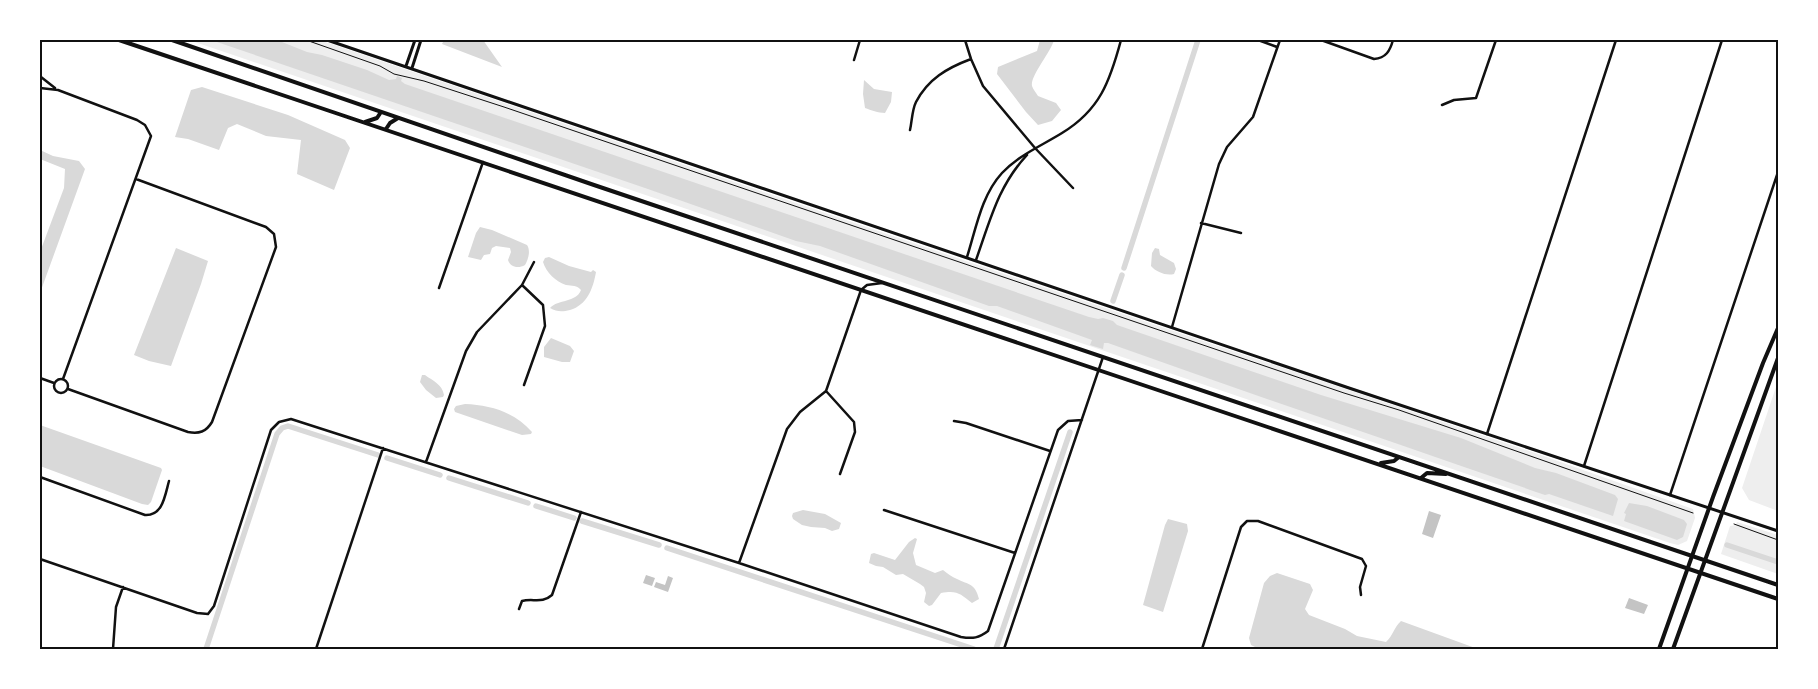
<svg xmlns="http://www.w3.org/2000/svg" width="1818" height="689" font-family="Jost,sans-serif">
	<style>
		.green { fill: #eee }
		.water { fill: #d9d9d9 }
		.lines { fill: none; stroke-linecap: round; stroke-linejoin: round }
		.canal { stroke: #d9d9d9; stroke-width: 5.5 }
		.building { fill: #c4c4c4 }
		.path { stroke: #111; stroke-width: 1 }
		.minor { stroke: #111; stroke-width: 2.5 }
		.tertiary { stroke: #111; stroke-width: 3 }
		.secondary { stroke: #111; stroke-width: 4 }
		.primary { stroke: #111; stroke-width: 4 }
		.neatline { fill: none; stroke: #111; stroke-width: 2 }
	</style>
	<rect width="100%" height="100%" fill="#fff"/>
	<!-- green -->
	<path class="green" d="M 189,40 L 320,40 L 969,262 L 1538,454 L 1693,509 L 1695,518 L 1687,541 L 1678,545 L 1670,543 Z
		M 1778,381 L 1778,511 L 1749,500 L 1742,488 Z
		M 1737,522 L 1778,535 L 1778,574 L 1721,554 L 1730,526 L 1736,525 Z"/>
	<!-- water -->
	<path class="water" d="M 211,40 L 277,40 L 307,52 L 322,55 L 367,70 L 389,80 L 396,79 L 397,76 L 402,78 L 401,81 L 405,84 L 1089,317 L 1098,319 L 1103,318 L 1113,321 L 1117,325 L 1321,395 L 1461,438 L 1535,468 L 1556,473 L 1615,495 L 1618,499 L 1613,516 L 1549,494 L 1545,495 C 1399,444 1253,395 1108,343 L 1104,343 L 1103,349 L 1090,345 L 1092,340 L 997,306 L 989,306 L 820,246 L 796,241 L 645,188 Z
		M 444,40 L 483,40 L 502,67 L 442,44 Z
		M 1040,40 L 1054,40 C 1051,52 1030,76 1032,86 C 1033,89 1036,93 1038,96 L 1056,103 L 1061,110 L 1052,121 L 1038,125 L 1026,112 L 997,74 L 998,67 L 1037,51 Z
		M 864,80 L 874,89 L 892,92 L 891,102 L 885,113 C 878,113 871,110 865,108 L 863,94 Z
		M 202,87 L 288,115 L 345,140 L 350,148 L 334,190 L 297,174 L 301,140 L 266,136 L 237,124 L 228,128 L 219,150 L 188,139 L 175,137 L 191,90 Z
		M 40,150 L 53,156 L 79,161 L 85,169 L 40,293 L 40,252 L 64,188 L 65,169 L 40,159 Z
		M 480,227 L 492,230 L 527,245 C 531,251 528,260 525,265 C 518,269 510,267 508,260 L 511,252 L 510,248 L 496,246 L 492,248 L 490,254 L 484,255 L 481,260 L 468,257 L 476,233 Z
		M 176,248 L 208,261 L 201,284 L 171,366 L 149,361 L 134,355 Z
		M 1155,248 L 1159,249 L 1160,255 L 1174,263 L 1176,269 L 1174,274 C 1166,276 1156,272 1151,266 L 1152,253 Z
		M 549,257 L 569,266 L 591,272 L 593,270 L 596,272 C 593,289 587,305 570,310 C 562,312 557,312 550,308 C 558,299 576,303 581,290 C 577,285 572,286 566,285 C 556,282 546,272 543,262 L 545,258 Z
		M 551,338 L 570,346 L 574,351 L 570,362 L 562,362 L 544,357 L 544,347 Z
		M 422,375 L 425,375 C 433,381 442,384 444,395 L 443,397 L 436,398 L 426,390 L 420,382 Z
		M 465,404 C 490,405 515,412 532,432 L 531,434 L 522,435 L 455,412 L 454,409 L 456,406 Z
		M 40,425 L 161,468 L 162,470 L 151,502 L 148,505 L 142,504 L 40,466 Z
		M 1629,503 L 1647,506 L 1684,520 L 1687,524 L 1683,537 L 1677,540 L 1624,521 L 1626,514 L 1624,513 Z
		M 803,510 L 825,514 L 841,523 L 839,529 L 832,531 L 825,528 L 811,527 L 802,525 L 793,519 L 792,516 L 793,513 Z
		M 1168,519 L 1187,524 L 1188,531 L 1163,612 L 1143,605 L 1165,525 Z
		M 915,538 L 917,539 L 913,553 L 916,565 L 935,573 L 943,570 C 947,573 952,577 957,579 C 969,585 975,583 979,599 L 972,603 C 960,594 958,590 941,593 L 932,605 L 929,606 L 924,602 L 926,593 L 924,587 L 920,584 L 903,574 L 896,575 L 883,567 L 876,566 L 869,563 L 871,554 L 874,553 L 895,560 L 909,542 Z
		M 1277,573 L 1310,584 L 1313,590 L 1305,609 L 1309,615 L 1345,629 L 1357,636 L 1386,642 C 1393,636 1394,627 1401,621 L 1478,649 L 1259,649 L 1251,645 L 1249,638 L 1264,583 L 1270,576 Z"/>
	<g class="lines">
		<!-- canal -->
		<path class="canal" d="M 1124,268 L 1198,40
			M 1113,301 L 1122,275
			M 387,458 L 440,475
			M 449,478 L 528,503
			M 536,506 L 574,518
			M 582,521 L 659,545
			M 1727,545 L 1778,562
			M 667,548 L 974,649
			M 206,649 L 277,434 L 282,428 L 288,426 L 378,455
			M 996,649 L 1070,432"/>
	</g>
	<!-- building -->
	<path class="building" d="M 1429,511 L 1441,515 L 1433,538 L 1422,534 Z
		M 646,575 L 655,578 L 652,586 L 643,583 Z
		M 668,576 L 673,578 L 668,592 L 654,587 L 656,582 L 665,585 Z
		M 1629,598 L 1648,605 L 1644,614 L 1625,608 Z"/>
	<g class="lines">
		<!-- path -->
		<path class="path" d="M 306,40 L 380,66 L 394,74 L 424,81 L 504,107 L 1344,393 L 1399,410 L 1693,513
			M 1734,524 L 1778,540"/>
		<!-- minor -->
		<path class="minor" d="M 965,40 L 971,59 L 983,86 L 1035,148 L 1073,188
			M 1258,40 L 1277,47
			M 1321,40 L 1374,59 C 1386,58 1390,51 1393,40
			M 854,60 L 860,40
			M 41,77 L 55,88
			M 40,88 L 58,90 L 137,120 L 145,125 L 151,136 L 63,379
			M 1442,105 L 1454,100 L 1476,98 L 1496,40
			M 910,130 C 912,121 912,110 916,102 C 928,79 947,68 971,59
			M 1201,223 L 1241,233
			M 967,257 C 976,229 981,196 1002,173 C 1019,155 1041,146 1062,133 C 1100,110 1110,81 1121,40
			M 976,260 C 990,221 998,186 1027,155
			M 522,285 L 543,305 L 545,326 L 524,385
			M 439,288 L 483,162
			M 1172,327 L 1219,164 L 1227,147 L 1253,117 L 1280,40
			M 40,378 L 54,383
			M54 386a7 7 0 1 1 14 0a7 7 0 1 1-14 0Z
			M 68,389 L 188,432 C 199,434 206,432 212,422 L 276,247 L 274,234 L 266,227 L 136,179
			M 826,391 L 854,422 L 855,432 L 840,474
			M 954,421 L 966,423 L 1050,451
			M 1487,434 L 1616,40
			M 426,462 L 466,351 L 477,332 L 522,285 L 534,262
			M 1584,466 L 1722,40
			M 40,477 L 145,515 C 163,516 165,495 169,481
			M 1670,495 L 1778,172
			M 884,510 L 1015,553
			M 1247,521 L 1258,521 L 1362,559 L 1366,566 L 1360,587 L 1361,595
			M 40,559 L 197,613 L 208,614 L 214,606 L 271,430 L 279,422 L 291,419 L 739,563 L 961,637 C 973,639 979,638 988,631 L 1058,430 L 1068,421 L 1082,420
			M 739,563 L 787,429 L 800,412 L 826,391 L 861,290 L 867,285 L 882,283
			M 519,609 L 522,601 C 533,598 542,604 552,595 L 581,512
			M 113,649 L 116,607 L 123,587
			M 316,649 L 383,448
			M 1004,649 L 1103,357
			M 1202,649 L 1241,527 L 1247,521"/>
		<!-- tertiary -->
		<path class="tertiary" d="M 327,40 L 1349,388 L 1778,531
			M 406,66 L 415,40
			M 412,68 L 421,40"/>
		<!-- secondary -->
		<path class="secondary" d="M 1659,649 L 1713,497 L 1763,363 L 1778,328
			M 1673,649 L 1778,358"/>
		<!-- primary -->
		<path class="primary" d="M 119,40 L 1778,599
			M 172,40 L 594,185 L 1778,585
			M 365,122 L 377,118 L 381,112
			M 386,129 L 390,123 L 398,118
			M 1381,463 L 1394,461 L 1399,457
			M 1421,478 L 1427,473 L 1446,474"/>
	</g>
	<!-- border -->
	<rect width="1818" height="689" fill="none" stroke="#ffffff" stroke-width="82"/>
	<rect x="41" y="41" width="1736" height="607" class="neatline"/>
</svg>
